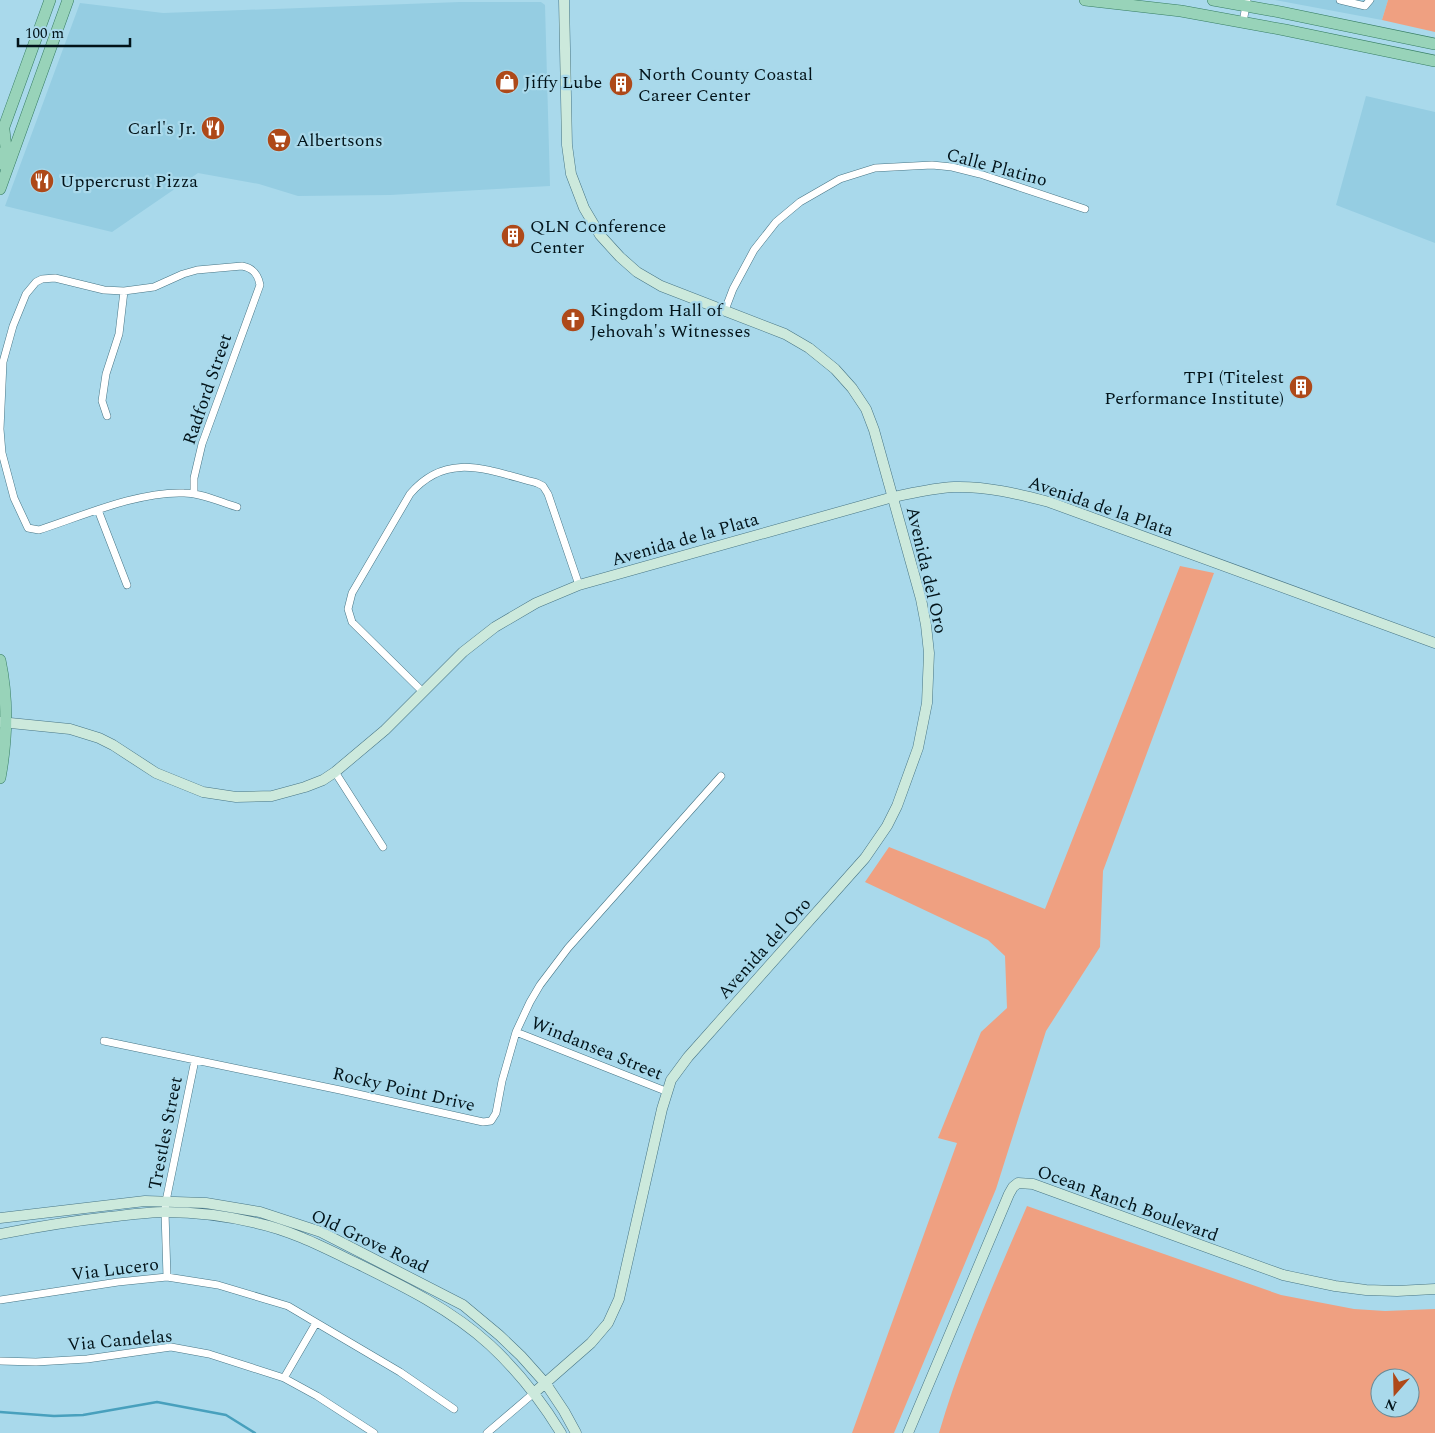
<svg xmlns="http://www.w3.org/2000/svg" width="1435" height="1433" font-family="Spectral,serif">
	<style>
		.built { fill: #95cde2 }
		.green { fill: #efa081; fill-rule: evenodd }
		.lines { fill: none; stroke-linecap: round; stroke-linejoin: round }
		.stream { stroke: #48a0bd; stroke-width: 2.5 }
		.street-casing { stroke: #477585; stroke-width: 8 }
		.secondary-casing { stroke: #477585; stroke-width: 11 }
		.primary-casing { stroke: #377d63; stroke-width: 12 }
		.street { stroke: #fff; stroke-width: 7 }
		.secondary { stroke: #cce9dc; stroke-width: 10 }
		.primary { stroke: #98d3b9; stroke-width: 11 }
		.labels { text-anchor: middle; stroke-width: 4.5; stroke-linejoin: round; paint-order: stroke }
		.poi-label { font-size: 18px; fill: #021319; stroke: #a9d9eb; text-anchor: start }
		.street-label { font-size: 18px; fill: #021319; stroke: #a9d9eb }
	</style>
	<rect width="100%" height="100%" fill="#a9d9eb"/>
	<!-- built -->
	<path class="built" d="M 1275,0 L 1388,0 L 1382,20 Z
		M 460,2 L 541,2 L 545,5 L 550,186 L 390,195 L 298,196 L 259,184 L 198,173 L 112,232 L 5,206 L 80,3 L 163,13 Z
		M 1366,96 L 1435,112 L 1435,243 L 1336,205 Z"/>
	<!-- green -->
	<path class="green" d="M 1388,0 L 1435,0 L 1435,32 L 1382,20 Z
		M 1180,566 L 1214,573 L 1103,871 L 1100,947 L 1046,1031 L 996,1189 L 894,1433 L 852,1433 L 957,1143 L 938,1138 L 981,1032 L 1007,1008 L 1005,956 L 988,940 L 865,882 L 889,847 L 1045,909 Z
		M 1027,1206 L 1281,1295 L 1354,1309 L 1385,1311 L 1435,1309 L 1435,1433 L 939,1433 C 962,1355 995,1280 1027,1206 ZM 1380,1378 L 1410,1378 L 1410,1408 L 1380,1408 Z"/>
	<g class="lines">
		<!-- stream -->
		<path class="stream" d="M 0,1412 L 54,1416 L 83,1415 L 157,1402 L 226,1415 L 255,1433"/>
		<!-- street casing -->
		<g class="street-casing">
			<path id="street" d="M 1340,0 L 1365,6 L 1370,0
				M 1243,22 L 1247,0
				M 725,310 L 733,289 L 754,250 L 776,222 L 800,202 L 840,179 L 875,168 L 932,165 L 952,167 L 980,174 L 1085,209
				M 107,416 L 102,401 L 106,374 L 119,334 L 124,291
				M 194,494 L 194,478 L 202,444 L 260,285 C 258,274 253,268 242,266 L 197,270 L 183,274 L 154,287 L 124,291 L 104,290 L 55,278 L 42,279 L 36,282 L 26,294 L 13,326 L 3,362 L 0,429 L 2,453 L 14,498 L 28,528 L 39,530 C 82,516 139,491 184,493 C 202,493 220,502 237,507
				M 98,510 L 127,585
				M 422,691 L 352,622 L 348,609 L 352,593 L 410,494 C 447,450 490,471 537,483 L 543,486 L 548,494 L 579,585
				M 335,772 L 383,847
				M 516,1032 L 668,1092
				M 104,1041 L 340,1090 L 483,1122 L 491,1121 L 496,1113 L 502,1081 L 516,1032 L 530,1002 L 540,985 L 568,948 L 721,776
				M 167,1277 L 165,1212 L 166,1201 L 195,1060
				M 0,1300 L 118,1282 L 167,1277 L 218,1285 L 288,1306 L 400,1372 L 454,1409
				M 0,1361 L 36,1362 L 87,1359 L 171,1347 L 209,1354 L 284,1378 L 317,1396 L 374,1433
				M 284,1378 L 316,1323
				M 487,1433 L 535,1392"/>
		</g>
		<!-- secondary casing -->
		<g class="secondary-casing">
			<path id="secondary" d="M 0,722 L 70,729 L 99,738 L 113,745 L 156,773 L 203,792 L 236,797 L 272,796 L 305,787 L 323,780 L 335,772 L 385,730 L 463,652 L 495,627 L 536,603 L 579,585 L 893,497 C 913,493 933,488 954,487 C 987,486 1018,494 1049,502 L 1435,643
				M 0,1218 L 145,1201 L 206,1203 L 260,1212 L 321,1232 L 463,1305 L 499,1335 L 521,1356 L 546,1384 L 564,1411 L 576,1433
				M 0,1234 C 36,1227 72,1221 109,1217 C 127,1215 147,1212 165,1212 C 195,1212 227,1216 256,1223 C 290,1230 323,1247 354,1262 C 401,1285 451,1309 490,1345 C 518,1371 541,1400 561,1433
				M 535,1392 L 591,1343 L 608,1323 L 619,1299 L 662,1109 L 671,1080 L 688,1057 L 865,858 L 887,826 L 897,806 L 918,748 L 927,703 L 929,653 L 926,625 L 921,599 L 874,430 L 866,409 L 852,388 L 835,369 L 809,348 L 785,334 L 661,286 L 637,272 L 620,257 L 600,235 L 584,208 L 571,174 L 567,145 L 564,0
				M 908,1433 L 1009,1194 L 1013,1187 L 1018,1183 L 1033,1184 L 1283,1275 L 1335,1286 L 1366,1290 L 1397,1291 L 1435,1289"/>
		</g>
		<!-- primary casing -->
		<g class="primary-casing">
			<path id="primary" d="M 1085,0 L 1181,11 L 1285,30 L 1435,61
				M 1213,0 L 1280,12 L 1435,44
				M 0,138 L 50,0
				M 0,164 L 6,148 L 4,130
				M 0,189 L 68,0
				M 0,660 C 8,698 7,740 0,778"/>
		</g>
		<!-- street -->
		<use href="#street" class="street"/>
		<!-- secondary -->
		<use href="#secondary" class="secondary"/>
		<!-- primary -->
		<use href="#primary" class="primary"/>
	</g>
	<!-- icons -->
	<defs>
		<g id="shop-disc" transform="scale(1.25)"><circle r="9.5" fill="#ae4919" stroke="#a9d9eb"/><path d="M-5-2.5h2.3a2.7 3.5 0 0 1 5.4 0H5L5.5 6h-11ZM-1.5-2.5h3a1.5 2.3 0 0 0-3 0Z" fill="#fff"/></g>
		<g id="building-disc" transform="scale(1.25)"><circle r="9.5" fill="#ae4919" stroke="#a9d9eb"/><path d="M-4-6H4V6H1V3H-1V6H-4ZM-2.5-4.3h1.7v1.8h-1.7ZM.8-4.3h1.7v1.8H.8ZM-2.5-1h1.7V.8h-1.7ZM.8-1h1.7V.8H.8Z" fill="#fff"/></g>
		<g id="restaurant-disc" transform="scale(1.25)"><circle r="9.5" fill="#ae4919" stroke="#a9d9eb"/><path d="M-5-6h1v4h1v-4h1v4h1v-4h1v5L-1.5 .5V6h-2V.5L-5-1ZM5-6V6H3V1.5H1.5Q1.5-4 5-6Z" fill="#fff"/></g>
		<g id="supermarket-disc" transform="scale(1.25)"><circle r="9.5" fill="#ae4919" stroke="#a9d9eb"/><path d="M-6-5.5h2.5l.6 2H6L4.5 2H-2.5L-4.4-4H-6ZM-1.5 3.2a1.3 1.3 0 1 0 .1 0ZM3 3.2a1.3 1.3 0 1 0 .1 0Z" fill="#fff"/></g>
		<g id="church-disc" transform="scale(1.25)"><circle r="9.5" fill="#ae4919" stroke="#a9d9eb"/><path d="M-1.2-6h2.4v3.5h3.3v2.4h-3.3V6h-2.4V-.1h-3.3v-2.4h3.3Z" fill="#fff"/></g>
	</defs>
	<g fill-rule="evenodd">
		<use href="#shop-disc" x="507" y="82"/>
		<use href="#building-disc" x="621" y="84"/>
		<use href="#restaurant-disc" x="213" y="128"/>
		<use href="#supermarket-disc" x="279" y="140"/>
		<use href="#restaurant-disc" x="42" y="181"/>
		<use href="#building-disc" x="513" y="236"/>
		<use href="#church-disc" x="573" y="320"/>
		<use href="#building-disc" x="1301" y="387"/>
	</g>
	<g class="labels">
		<!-- poi labels -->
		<g class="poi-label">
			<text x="638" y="80">North County Coastal<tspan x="638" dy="21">Career Center</tspan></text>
			<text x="524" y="88">Jiffy Lube</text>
			<text x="196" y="134" text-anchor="end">Carl's Jr.</text>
			<text x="296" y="146">Albertsons</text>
			<text x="60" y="187">Uppercrust Pizza</text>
			<text x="530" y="232">QLN Conference<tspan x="530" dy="21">Center</tspan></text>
			<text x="590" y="316">Kingdom Hall of<tspan x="590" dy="21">Jehovah's Witnesses</tspan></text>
			<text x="1284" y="383" text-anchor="end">TPI (Titelest<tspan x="1284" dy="21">Performance Institute)</tspan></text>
		</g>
		<!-- street labels -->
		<g class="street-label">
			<text transform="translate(997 167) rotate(15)" y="6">Calle Platino</text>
			<text transform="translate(207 389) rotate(-71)" y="6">Radford Street</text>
			<text transform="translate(1101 506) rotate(19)" y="6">Avenida de la Plata</text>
			<text transform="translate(685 539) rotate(-16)" y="6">Avenida de la Plata</text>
			<text transform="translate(927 570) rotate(77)" y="6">Avenida del Oro</text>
			<text transform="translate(764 948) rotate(-48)" y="6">Avenida del Oro</text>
			<text transform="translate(597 1048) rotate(22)" y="6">Windansea Street</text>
			<text transform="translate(404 1089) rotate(13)" y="6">Rocky Point Drive</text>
			<text transform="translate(165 1133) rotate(-79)" y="6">Trestles Street</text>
			<text transform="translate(1128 1203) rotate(20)" y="6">Ocean Ranch Boulevard</text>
			<text transform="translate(370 1241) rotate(25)" y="6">Old Grove Road</text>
			<text transform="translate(115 1269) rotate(-7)" y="6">Via Lucero</text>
			<text transform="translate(120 1340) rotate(-5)" y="6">Via Candelas</text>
		</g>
	</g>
	<!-- north arrow -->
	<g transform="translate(1395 1393) rotate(200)"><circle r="24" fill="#a9d9eb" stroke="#668a97"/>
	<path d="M0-4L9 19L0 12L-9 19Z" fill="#ae4919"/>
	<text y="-8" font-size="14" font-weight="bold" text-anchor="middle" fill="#021319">N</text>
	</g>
	<!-- scale -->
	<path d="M18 38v8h112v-8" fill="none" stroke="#021319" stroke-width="2.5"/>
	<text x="25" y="38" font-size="15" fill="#021319" stroke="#a9d9eb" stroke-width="4" paint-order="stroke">100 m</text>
</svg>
